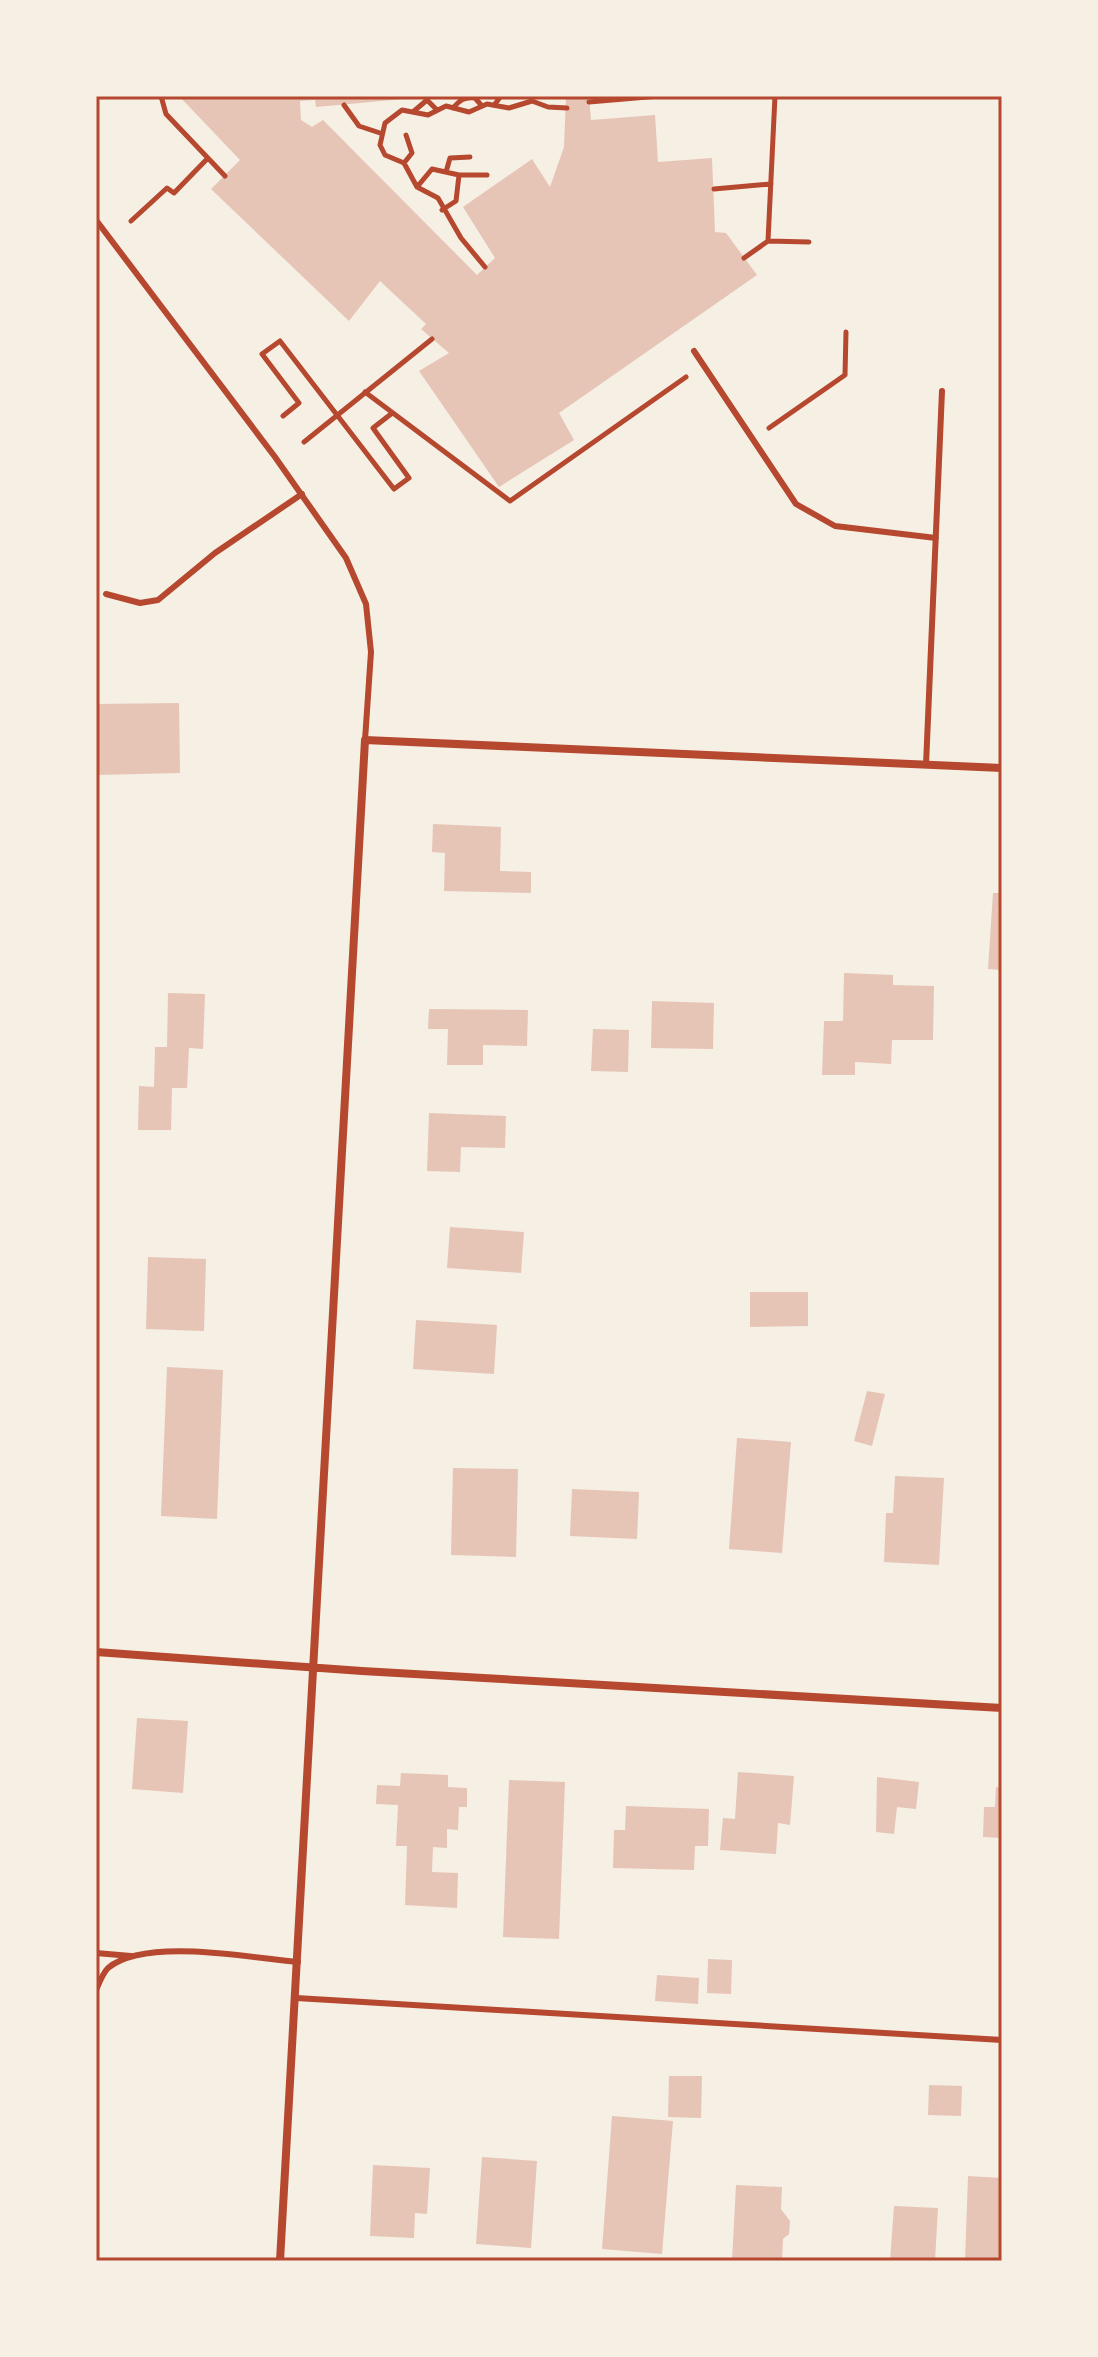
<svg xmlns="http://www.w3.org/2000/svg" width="1098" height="2357" font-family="Barlow,sans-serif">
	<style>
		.building { fill: #e6c5b7 }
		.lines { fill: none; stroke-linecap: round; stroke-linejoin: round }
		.path { stroke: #b5482f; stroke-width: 5 }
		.service { stroke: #b5482f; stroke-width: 6 }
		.minor { stroke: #b5482f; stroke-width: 8 }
		.neatline { fill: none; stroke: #b5482f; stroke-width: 3 }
	</style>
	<rect width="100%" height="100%" fill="#f6efe4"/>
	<!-- building -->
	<path class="building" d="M 179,96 L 437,96 L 316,107 L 315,100 L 300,101 L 301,120 L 312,127 L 323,120 L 477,275 L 495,258 L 463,207 L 532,159 L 550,187 L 564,147 L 566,96 L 589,96 L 591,120 L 655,115 L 658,162 L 712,158 L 715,232 L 726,233 L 757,275 L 559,413 L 574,440 L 499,487 L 419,371 L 449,353 L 421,329 L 426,324 L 380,281 L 349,321 L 211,189 L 240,160 Z
		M 179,703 L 180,773 L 96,775 L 96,704 Z
		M 433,824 L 501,827 L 500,871 L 531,872 L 531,893 L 444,891 L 445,853 L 432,852 Z
		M 993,893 L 1002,893 L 1002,970 L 988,969 Z
		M 844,973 L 893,975 L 893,985 L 934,986 L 933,1040 L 892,1040 L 891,1064 L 855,1062 L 855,1075 L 822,1075 L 824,1021 L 843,1021 Z
		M 168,993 L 205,994 L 203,1049 L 189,1048 L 187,1088 L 172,1088 L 171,1130 L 138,1130 L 139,1086 L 154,1087 L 155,1047 L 167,1047 Z
		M 652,1001 L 714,1003 L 713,1049 L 651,1048 Z
		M 429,1009 L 528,1010 L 527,1046 L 483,1045 L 483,1065 L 447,1065 L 448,1029 L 428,1029 Z
		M 593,1029 L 629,1030 L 628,1072 L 591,1071 Z
		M 429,1113 L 506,1116 L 505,1148 L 461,1147 L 460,1172 L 427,1171 Z
		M 450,1227 L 524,1232 L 521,1273 L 447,1268 Z
		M 148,1257 L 206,1259 L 204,1331 L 146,1329 Z
		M 750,1292 L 808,1292 L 808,1326 L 750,1327 Z
		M 416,1320 L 497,1325 L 494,1374 L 413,1369 Z
		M 167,1367 L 223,1370 L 217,1519 L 161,1516 Z
		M 867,1391 L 885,1394 L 872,1446 L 854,1441 Z
		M 737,1438 L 791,1442 L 782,1553 L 729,1549 Z
		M 453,1468 L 518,1469 L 516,1557 L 451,1555 Z
		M 895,1476 L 944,1478 L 939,1565 L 884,1562 L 886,1513 L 893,1513 Z
		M 572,1489 L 639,1492 L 637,1539 L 570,1536 Z
		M 137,1718 L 188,1721 L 183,1793 L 132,1789 Z
		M 738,1772 L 794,1776 L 790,1825 L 778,1823 L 776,1854 L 720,1850 L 723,1818 L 735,1819 Z
		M 401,1773 L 448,1775 L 448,1787 L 467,1788 L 467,1807 L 459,1807 L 458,1830 L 447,1829 L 447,1848 L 433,1847 L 432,1872 L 458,1873 L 457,1908 L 405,1905 L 407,1846 L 396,1846 L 398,1805 L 376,1804 L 377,1785 L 400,1786 Z
		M 877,1777 L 919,1782 L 916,1809 L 897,1807 L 894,1834 L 876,1832 Z
		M 509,1780 L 565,1782 L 559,1939 L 503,1937 Z
		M 996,1787 L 1002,1788 L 1002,1838 L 983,1837 L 984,1807 L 995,1807 Z
		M 626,1806 L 709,1809 L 708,1846 L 695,1846 L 694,1870 L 613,1868 L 614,1830 L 625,1830 Z
		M 708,1959 L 732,1960 L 731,1994 L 707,1993 Z
		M 657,1975 L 699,1978 L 698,2004 L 655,2001 Z
		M 669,2076 L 702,2076 L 701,2118 L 668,2117 Z
		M 929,2085 L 962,2086 L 961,2116 L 928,2115 Z
		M 612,2116 L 673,2121 L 662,2254 L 602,2249 Z
		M 482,2157 L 537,2161 L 531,2248 L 476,2244 Z
		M 373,2165 L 430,2168 L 427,2214 L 415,2213 L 414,2238 L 370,2236 Z
		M 968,2176 L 1002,2178 L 1002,2261 L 965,2261 Z
		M 736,2185 L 782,2187 L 781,2209 L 790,2221 L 789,2234 L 783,2239 L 782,2261 L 732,2261 Z
		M 894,2206 L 938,2208 L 935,2261 L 890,2261 Z"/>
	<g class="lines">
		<!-- path -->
		<path class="path" d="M 161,96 L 166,114 L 225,176
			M 589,102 L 659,96
			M 495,104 L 501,96
			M 344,105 L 359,126 L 380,133
			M 453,108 C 460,100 464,97 475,98 L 482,106
			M 414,111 L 427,100 L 437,110
			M 404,163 L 412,153 L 406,135
			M 446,172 L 450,158 L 470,157
			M 459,175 L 487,175
			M 417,187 L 432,169 L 459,175 L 456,201 L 442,210
			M 714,189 L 771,184
			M 131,221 L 167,188 L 174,193 L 208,158
			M 768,241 L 809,242
			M 744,258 L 768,241 L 775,96
			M 485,267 L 461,238 L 438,198 L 417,187 L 404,163 L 385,155 L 380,145 L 385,123 L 402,110 L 428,115 L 446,106 L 469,112 L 487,104 L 509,108 L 532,101 L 548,107 L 567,108
			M 365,392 L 510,501 L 686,377
			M 283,416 L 299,403 L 262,354 L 280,341 L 394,489 L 409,478 L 373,428 L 391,414
			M 769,428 L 845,375 L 846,332
			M 304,442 L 432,339"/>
		<!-- service -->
		<path class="service" d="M 96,220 L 275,457 L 346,558 L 366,604 L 371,652 L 365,740
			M 694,351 L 796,504 L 835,526 L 936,538
			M 106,594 L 140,603 L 158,600 L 215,553 L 302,494
			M 926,765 L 942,391
			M 96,1953 L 131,1956
			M 96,1990 C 99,1983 103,1973 108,1968 C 146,1937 251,1958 298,1962
			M 296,1998 L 1002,2040"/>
		<!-- minor -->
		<path class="minor" d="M 96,1652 L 362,1671 L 1002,1708
			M 280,2261 L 365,740 L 1002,768"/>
	</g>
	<!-- border -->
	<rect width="1098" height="2357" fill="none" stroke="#f6efe4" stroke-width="196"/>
	<rect x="98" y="98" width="902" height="2161" class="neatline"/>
</svg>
